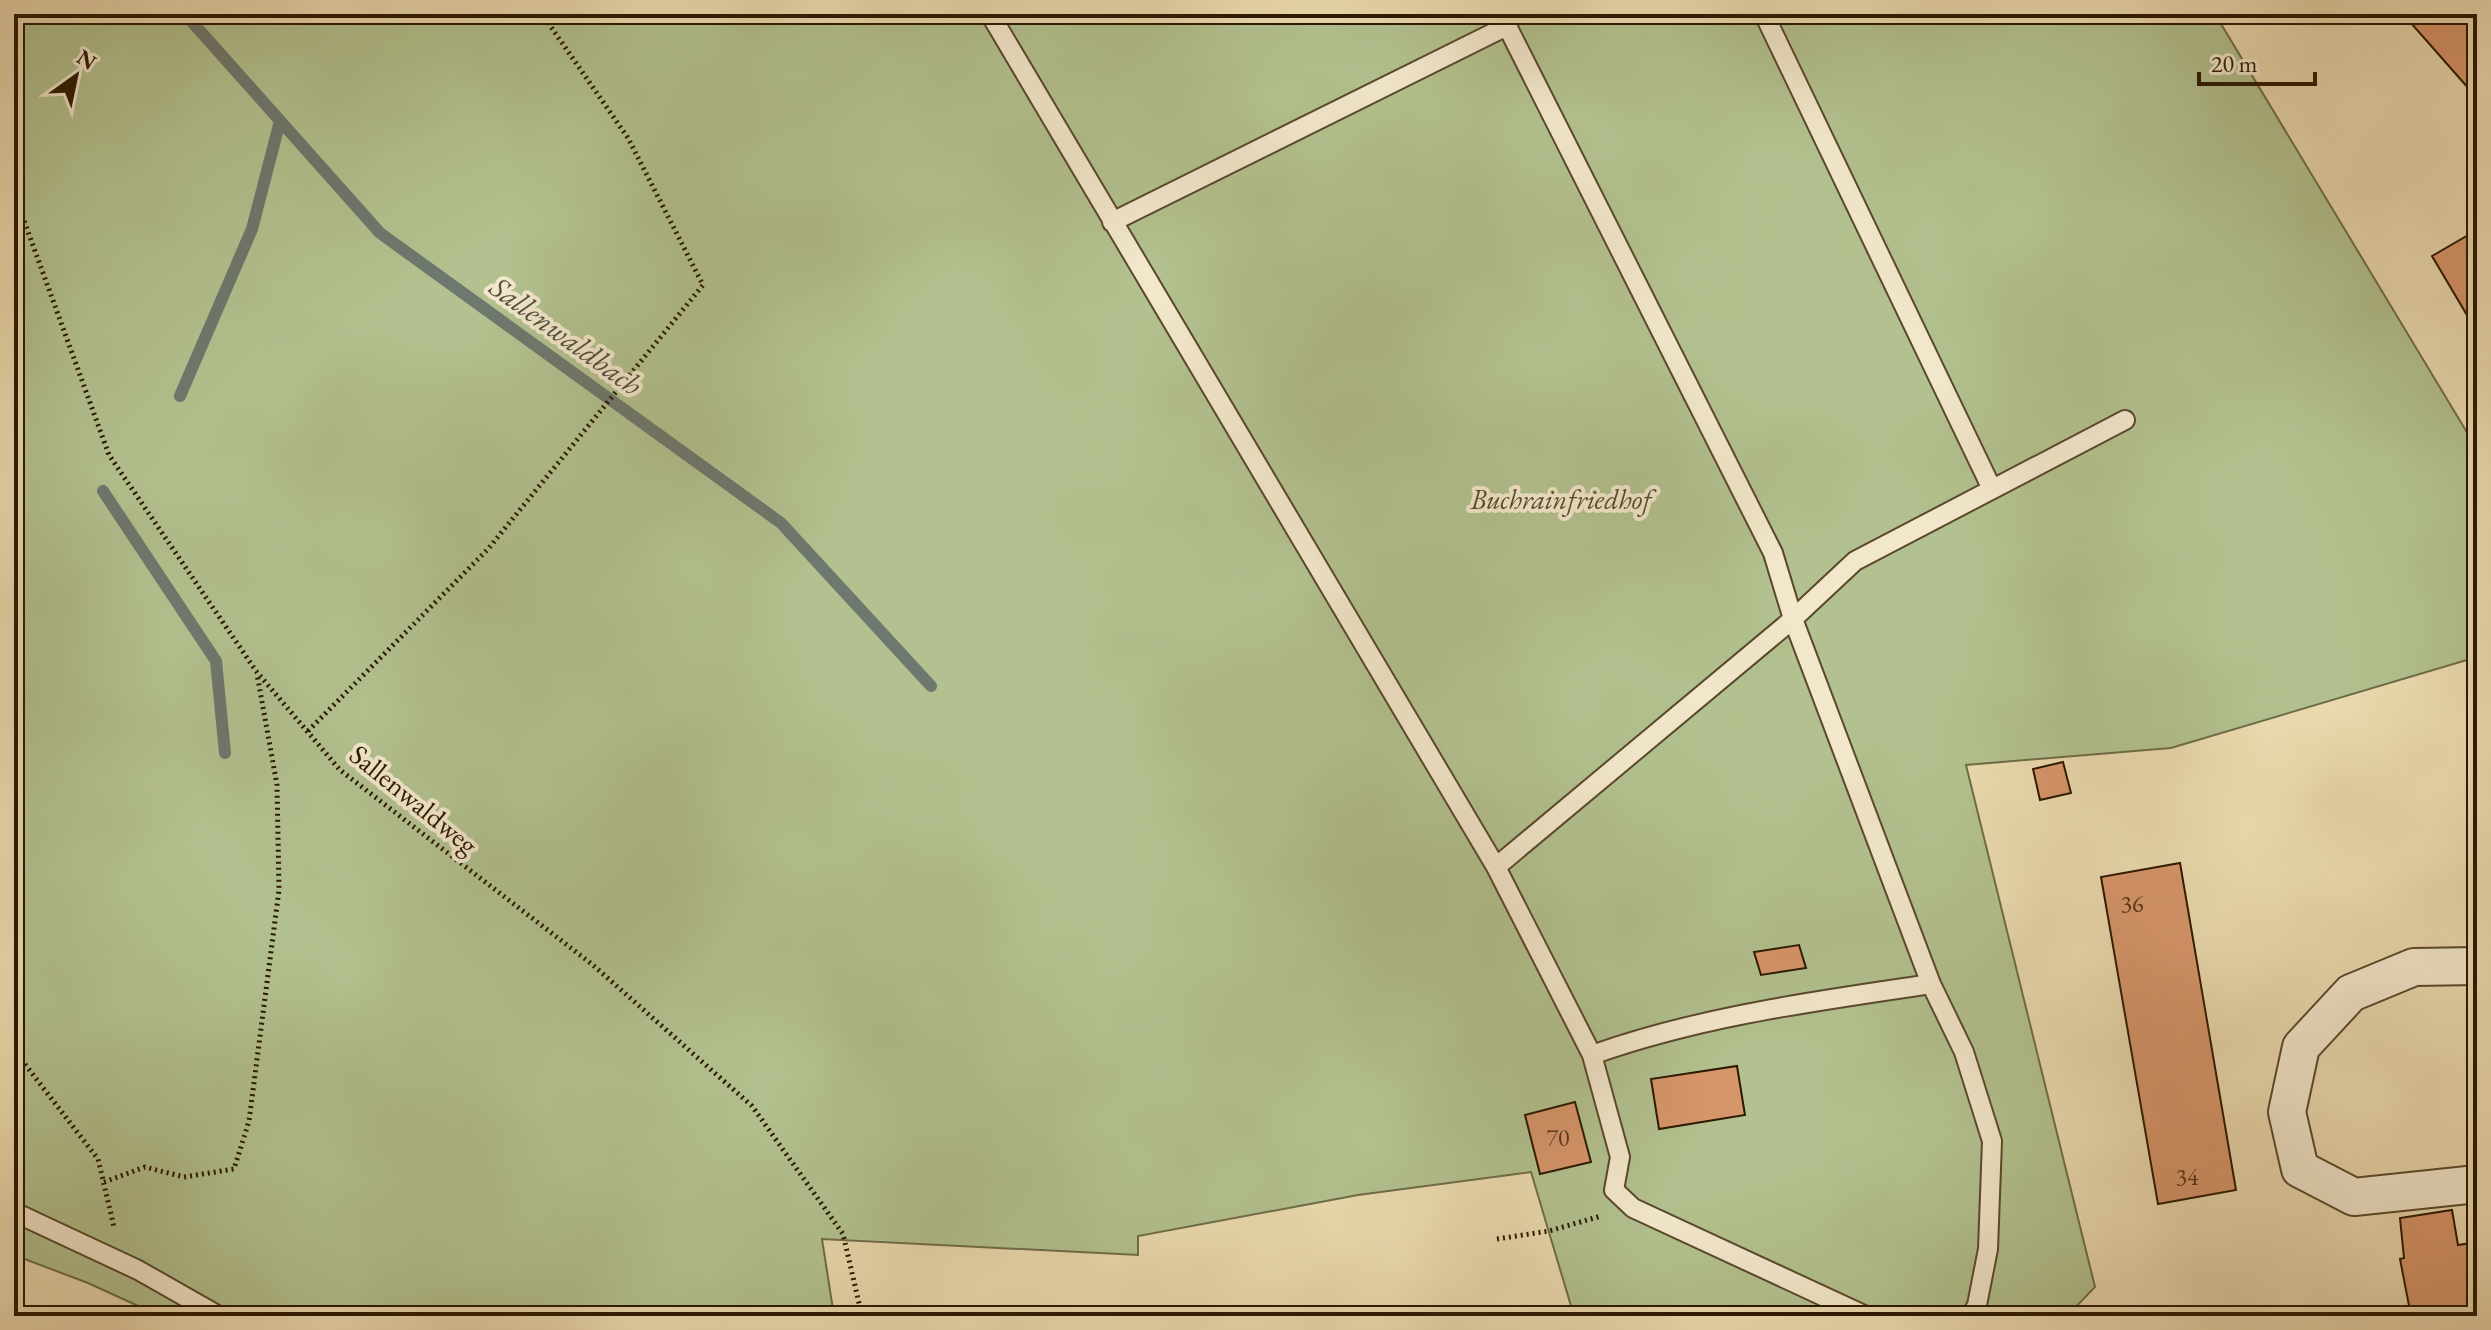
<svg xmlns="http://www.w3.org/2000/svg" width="2491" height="1330" font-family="'EB Garamond',serif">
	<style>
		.green { fill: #b2c18f; stroke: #6e6c48; stroke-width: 2 }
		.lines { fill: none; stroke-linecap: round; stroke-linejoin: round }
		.stream { stroke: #6e786e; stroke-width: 12 }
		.building { fill: #d7956a; stroke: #2a1801; stroke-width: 2 }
		.lane-casing { stroke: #5a482c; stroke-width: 22 }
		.street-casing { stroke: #5a482c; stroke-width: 40 }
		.path { stroke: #2a1801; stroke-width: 5; stroke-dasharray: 2 4; stroke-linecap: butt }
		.lane { stroke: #f2e7cb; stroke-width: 18 }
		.street { stroke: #f2e7cb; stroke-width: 36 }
		.labels { text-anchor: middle; stroke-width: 8; stroke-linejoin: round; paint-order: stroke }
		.number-label { font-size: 24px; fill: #55371b }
		.park-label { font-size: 28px; font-style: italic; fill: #534b2c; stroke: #f2e7cb }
		.street-label { font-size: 28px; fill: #2a1801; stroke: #f2e7cb }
		.water-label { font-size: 30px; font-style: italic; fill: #525040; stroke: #f2e7cb }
	</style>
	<rect width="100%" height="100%" fill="#ebdaaf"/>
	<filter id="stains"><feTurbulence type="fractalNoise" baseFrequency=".0025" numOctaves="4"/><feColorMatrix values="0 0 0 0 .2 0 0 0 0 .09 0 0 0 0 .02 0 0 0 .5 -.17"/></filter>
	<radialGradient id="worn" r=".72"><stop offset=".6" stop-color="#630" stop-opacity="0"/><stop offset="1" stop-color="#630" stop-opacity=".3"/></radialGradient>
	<!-- green -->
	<path class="green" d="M 14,14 L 2215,14 L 2477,449 L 2477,657 L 2171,748 L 1966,765 L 2095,1287 L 2067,1316 L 1574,1316 L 1531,1172 L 1358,1195 L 1138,1236 L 1138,1255 L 822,1239 L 834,1316 L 160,1316 L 88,1283 L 14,1255 Z"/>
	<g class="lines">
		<!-- stream -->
		<path class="stream" d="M 185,14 L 380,233 L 781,523 L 931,686
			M 180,396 L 252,229 L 280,121
			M 103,491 L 216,661 L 225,753"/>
	</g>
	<!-- building -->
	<path class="building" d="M 2403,14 L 2477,14 L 2477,98 Z
		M 2477,230 L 2477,332 L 2432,256 Z
		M 2063,762 L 2071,793 L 2040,800 L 2033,769 Z
		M 2180,863 L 2236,1190 L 2158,1204 L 2101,877 Z
		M 1799,945 L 1806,968 L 1761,975 L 1754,952 Z
		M 1737,1066 L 1745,1115 L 1659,1129 L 1651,1079 Z
		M 1575,1102 L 1591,1162 L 1540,1174 L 1525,1115 Z
		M 2452,1210 L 2458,1245 L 2477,1242 L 2477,1316 L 2411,1316 L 2400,1259 L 2404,1258 L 2400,1218 Z"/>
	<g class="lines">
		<!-- lane casing -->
		<g class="lane-casing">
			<path id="lane" d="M 990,14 L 1496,867 L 1592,1055
				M 1495,14 L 1507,26 L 1773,553 L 1793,619 L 1931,984
				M 1764,14 L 1992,489
				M 1112,222 L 1507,26 L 1511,17
				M 1496,867 L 1793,619 L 1855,561 L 2125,420
				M 14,1212 L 138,1270 L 219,1316
				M 1866,1316 L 1633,1208 L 1614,1190 L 1620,1157 L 1592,1055 C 1701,1016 1817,1001 1931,984 L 1964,1052 L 1992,1141 L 1988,1249 L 1977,1305 L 1971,1316"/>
		</g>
		<!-- street casing -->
		<g class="street-casing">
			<path id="street" d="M 2477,966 L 2414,967 L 2351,993 L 2301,1047 L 2287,1112 L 2300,1169 L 2354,1197 L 2477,1184"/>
		</g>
		<!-- path -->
		<path class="path" d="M 14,193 L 109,455 L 256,671 L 340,770 L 593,965 L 752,1106 L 843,1234 L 862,1316
			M 308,731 L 488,549 L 703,285 L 628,138 L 542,14
			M 14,1050 L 98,1159 L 114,1227
			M 104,1182 L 145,1167 L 184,1177 L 234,1169 L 249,1121 L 279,890 L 277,785 L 257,674
			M 1497,1239 L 1549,1231 L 1601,1216"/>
		<!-- lane -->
		<use href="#lane" class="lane"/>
		<!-- street -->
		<use href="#street" class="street"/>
	</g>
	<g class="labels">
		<!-- number labels -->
		<g class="number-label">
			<text x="2132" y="912">36</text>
			<text x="1558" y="1146">70</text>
			<text x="2187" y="1185">34</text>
		</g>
		<!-- park labels -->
		<g class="park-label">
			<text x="1561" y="509">Buchrainfriedhof</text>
		</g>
		<!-- street labels -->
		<g class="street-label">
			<text transform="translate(414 799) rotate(39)" y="10">Sallenwaldweg</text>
		</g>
		<!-- water labels -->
		<g class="water-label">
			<text transform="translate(566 336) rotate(36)" y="10">Sallenwaldbach</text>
		</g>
	</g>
	<!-- margin -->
	<rect width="2491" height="1330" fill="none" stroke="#ebdaaf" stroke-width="48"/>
	<rect x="16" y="16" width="2459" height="1298" fill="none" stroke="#2a1801" stroke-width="4"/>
	<rect x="24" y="24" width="2443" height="1282" fill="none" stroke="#2a1801" stroke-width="2"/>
	<!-- north arrow -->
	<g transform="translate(76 76) rotate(33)" stroke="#f2e7cb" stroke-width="6" paint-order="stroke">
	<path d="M0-6L14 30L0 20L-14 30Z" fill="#2a1801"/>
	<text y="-12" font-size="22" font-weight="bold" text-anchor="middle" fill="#2a1801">N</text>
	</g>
	<!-- scale -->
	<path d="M2199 72v12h116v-12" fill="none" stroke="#2a1801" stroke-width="4"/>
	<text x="2211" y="72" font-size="24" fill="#2a1801" stroke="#f2e7cb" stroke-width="6" paint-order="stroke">20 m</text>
	<rect width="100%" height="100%" filter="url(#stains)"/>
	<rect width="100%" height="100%" fill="url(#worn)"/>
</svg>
